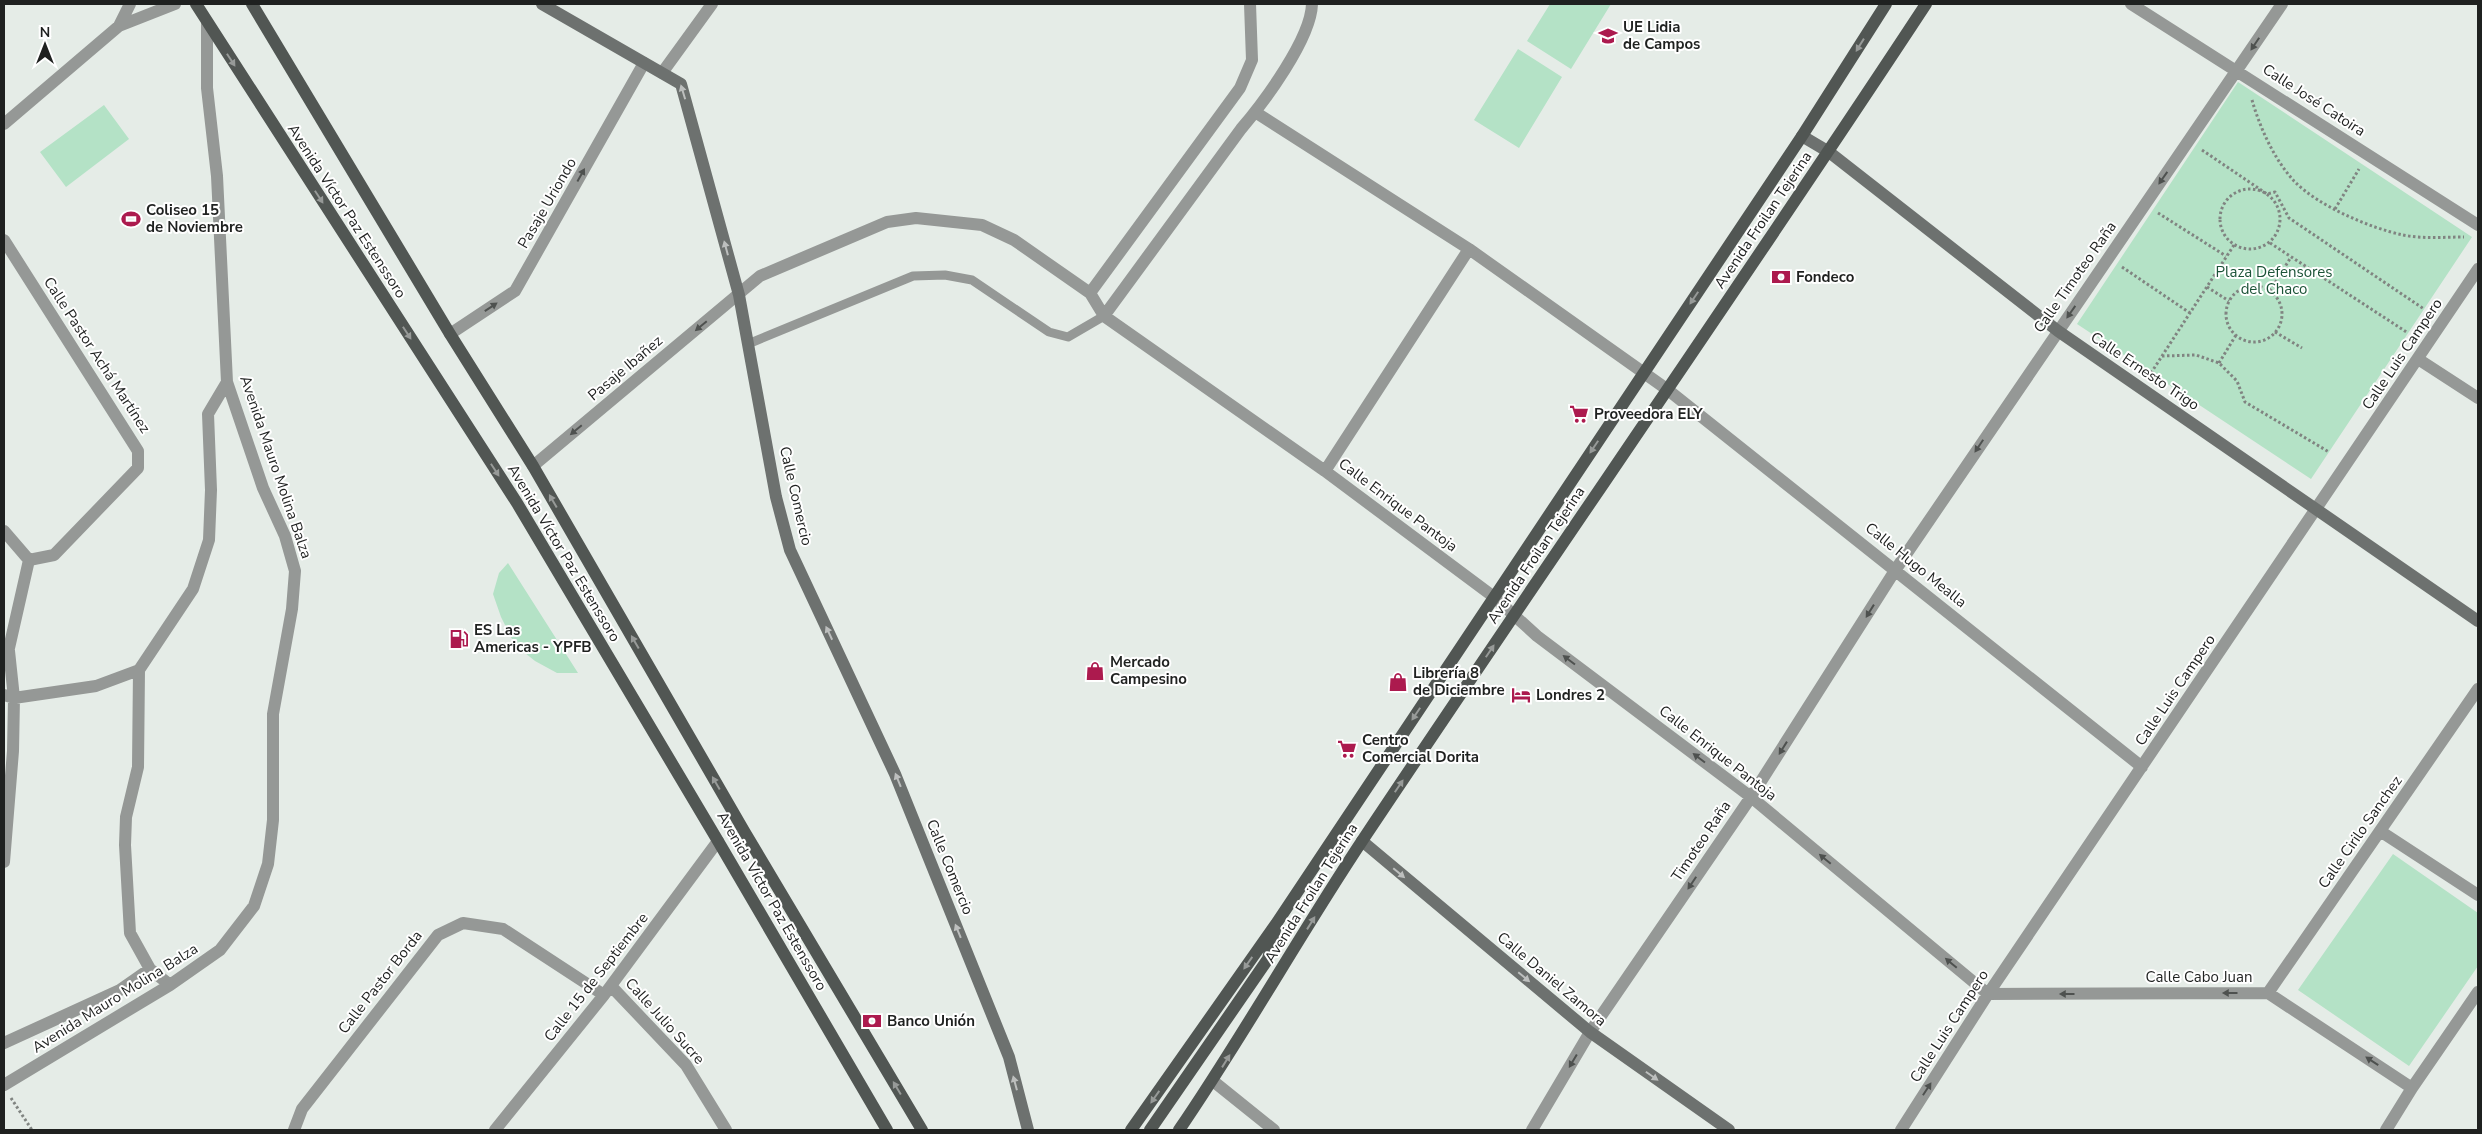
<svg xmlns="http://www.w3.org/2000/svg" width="2482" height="1134" font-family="'Nunito Sans',sans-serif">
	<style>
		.green { fill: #b4e2c6 }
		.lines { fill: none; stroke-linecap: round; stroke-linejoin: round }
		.path { stroke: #808481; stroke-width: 3; stroke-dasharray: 2.5 2.5; stroke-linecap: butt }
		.lane { stroke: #959896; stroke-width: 9 }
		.street { stroke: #959896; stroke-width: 12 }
		.secondary { stroke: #6d716f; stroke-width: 12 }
		.primary { stroke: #515653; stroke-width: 12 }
		.oneway { fill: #4e514f }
		.oneway2 { fill: #979a98 }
		.oneway3 { fill: #bdbfbe }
		.labels { text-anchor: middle; stroke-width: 4; stroke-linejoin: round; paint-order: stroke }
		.poi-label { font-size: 15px; font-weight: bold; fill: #1f2120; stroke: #fff; text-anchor: start }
		.street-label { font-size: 15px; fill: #1f2120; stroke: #fff }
		.park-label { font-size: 15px; fill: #1b5337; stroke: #fff }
	</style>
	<rect width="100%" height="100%" fill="#e5ece7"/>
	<!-- green -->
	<path class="green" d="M 1550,4 L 1611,4 L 1571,69 L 1527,41 Z
		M 1518,49 L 1562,77 L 1519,148 L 1474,120 Z
		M 2238,82 L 2472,237 L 2311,479 L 2077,324 Z
		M 104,105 L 129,139 L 66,187 L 40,152 Z
		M 508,563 L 578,673 L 557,673 L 535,661 L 515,645 L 501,617 L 493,594 L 499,573 Z
		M 2393,854 L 2478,913 L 2478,966 L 2409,1066 L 2298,990 Z"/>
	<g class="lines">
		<!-- path -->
		<path class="path" d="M 2252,100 C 2260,128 2274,159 2294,181 C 2318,206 2370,228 2403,235 C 2423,239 2444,237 2464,237
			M 2202,150 L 2267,194 L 2275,192 L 2289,218 L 2424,309
			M2220 219a30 30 0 1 1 60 0a30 30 0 1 1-60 0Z
			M 2335,209 L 2359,169
			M 2158,213 L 2226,256
			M 2270,243 L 2408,333
			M 2122,267 L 2190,313
			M2226 314a28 28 0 1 1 56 0a28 28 0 1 1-56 0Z
			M 2207,287 L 2229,301
			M 2270,291 L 2291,257
			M 2275,332 L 2302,348
			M 2162,356 L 2196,355 L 2219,363 L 2237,381 L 2245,402 L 2329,452
			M 2219,363 L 2236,335
			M 2151,373 L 2234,245
			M 11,1098 L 32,1130"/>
		<!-- lane -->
		<path class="lane" d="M 748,344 L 913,276 L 945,275 L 972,280 L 1049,332 L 1068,337 L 1104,316"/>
		<!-- street -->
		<path class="street" d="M 130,4 L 119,26 L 175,4
			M 2131,4 L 2478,225
			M 662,73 L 712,4
			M 1255,112 L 1469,249 L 1668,390 L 2142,767
			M 4,124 L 119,26
			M 4,240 L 138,451 L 138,468 L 54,555 L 29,560
			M 1090,293 L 1240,88 L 1252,60 L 1250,4
			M 1104,316 L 1241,129 C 1264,102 1311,39 1312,4
			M 450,334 L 515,291 L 644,63
			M 2418,359 L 2478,398
			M 533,466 L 760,276 L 887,222 L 916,218 L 982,225 L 1014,240 L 1090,293 L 1104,316 L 1325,471 L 1494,597 L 1537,636 L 1751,797 L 1988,994
			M 1325,471 L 1469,249
			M 4,531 L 29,560
			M 7,657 L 29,560
			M 139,670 L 138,767 L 126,817 L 125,845 L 130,933 L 150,969 L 170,985
			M 4,695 L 14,698 L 96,686 L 139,670 L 193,589 L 209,540 L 211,490 L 208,414 L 227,382
			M 2380,831 L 2478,895
			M 4,862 L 13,751 L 14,698 L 9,651
			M 611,986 L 686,1065 L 726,1130
			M 2268,993 L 2478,689
			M 1988,994 L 2268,993 L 2412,1088
			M 4,1043 L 120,990 L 150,969
			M 1213,1081 L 1274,1130
			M 4,1085 L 170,985 L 220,950 L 254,906 L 268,864 L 273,820 L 273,714 L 292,609 L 295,571 L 285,536 L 263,488 L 227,382 L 217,176 L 207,88 L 207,23
			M 294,1130 L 302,1109 L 438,935 L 463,923 L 503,929 L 604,995
			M 495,1130 L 604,995 L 718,841
			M 1532,1130 L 1590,1032 L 1751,797 L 1896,569 L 2282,4
			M 1901,1130 L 1988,994 L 2478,269
			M 2386,1130 L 2412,1088 L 2478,992"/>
		<!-- secondary -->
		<path class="secondary" d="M 542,4 L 681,84 L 739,295 L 776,497 L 790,550 L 895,774 L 1009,1057 L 1028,1130
			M 1802,136 L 1829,152 L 2058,331 L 2478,621
			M 1362,841 L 1590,1032 L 1729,1130"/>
		<!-- primary -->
		<path class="primary" d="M 196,4 L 517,503 L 718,841 L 887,1130
			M 252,4 L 450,334 L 533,466 L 744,831 L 922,1130
			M 1131,1130 L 1276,924 L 1802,136 L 1886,4
			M 1150,1130 L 1268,959 L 1275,930
			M 1179,1130 C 1244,1035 1300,934 1364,838 C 1550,559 1742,284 1926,4"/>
	</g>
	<!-- one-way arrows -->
	<defs><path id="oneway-solid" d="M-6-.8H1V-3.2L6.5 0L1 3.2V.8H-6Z" transform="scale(1.25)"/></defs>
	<g class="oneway">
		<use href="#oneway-solid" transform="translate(2255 44) rotate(124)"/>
		<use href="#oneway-solid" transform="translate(581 175) rotate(-61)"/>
		<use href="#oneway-solid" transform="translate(2163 178) rotate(125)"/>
		<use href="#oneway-solid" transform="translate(491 307) rotate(-34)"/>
		<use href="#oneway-solid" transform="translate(2071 312) rotate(125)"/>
		<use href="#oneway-solid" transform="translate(701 326) rotate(140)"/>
		<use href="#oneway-solid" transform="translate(576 430) rotate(140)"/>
		<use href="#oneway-solid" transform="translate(1979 446) rotate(124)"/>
		<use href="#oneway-solid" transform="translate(1870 611) rotate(122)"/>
		<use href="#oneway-solid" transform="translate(1569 660) rotate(-143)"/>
		<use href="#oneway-solid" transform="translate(1783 748) rotate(122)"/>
		<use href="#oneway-solid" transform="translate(1699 758) rotate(-143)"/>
		<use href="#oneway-solid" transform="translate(1825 859) rotate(-140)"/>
		<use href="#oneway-solid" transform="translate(1692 883) rotate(124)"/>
		<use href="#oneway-solid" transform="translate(1951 963) rotate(-140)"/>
		<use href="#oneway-solid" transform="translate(2230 993) rotate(180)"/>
		<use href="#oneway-solid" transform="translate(2067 994) rotate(180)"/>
		<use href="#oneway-solid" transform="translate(1573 1061) rotate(121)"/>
		<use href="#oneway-solid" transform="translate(2372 1061) rotate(-147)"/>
		<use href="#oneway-solid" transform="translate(1927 1089) rotate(-57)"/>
	</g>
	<g class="oneway2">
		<use href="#oneway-solid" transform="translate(1860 45) rotate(122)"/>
		<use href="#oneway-solid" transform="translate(231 60) rotate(57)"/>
		<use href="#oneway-solid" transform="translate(319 197) rotate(57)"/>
		<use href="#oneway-solid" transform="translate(1694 298) rotate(124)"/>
		<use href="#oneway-solid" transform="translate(407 333) rotate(57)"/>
		<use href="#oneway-solid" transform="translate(1594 447) rotate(124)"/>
		<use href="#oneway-solid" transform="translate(495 470) rotate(57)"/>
		<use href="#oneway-solid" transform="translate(553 501) rotate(-120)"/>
		<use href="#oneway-solid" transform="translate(635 642) rotate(-120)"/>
		<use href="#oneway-solid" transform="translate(1490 651) rotate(-56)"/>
		<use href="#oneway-solid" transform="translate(1416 714) rotate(124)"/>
		<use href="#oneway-solid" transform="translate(716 783) rotate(-120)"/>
		<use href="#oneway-solid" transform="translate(1399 786) rotate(-56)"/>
		<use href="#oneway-solid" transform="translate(1311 923) rotate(-58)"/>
		<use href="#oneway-solid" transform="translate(1248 963) rotate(125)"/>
		<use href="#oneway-solid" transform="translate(1226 1061) rotate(-58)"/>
		<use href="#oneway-solid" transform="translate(897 1088) rotate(-121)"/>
		<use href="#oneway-solid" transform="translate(1155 1097) rotate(125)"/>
	</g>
	<g class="oneway3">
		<use href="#oneway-solid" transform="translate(683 92) rotate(-107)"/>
		<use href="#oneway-solid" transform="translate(726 248) rotate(-105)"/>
		<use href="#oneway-solid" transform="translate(829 633) rotate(-115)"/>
		<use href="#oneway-solid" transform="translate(898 780) rotate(-112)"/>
		<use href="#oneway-solid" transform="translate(1399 873) rotate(40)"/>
		<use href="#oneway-solid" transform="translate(958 931) rotate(-112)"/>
		<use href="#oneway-solid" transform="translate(1524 977) rotate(40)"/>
		<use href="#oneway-solid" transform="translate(1652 1076) rotate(35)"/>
		<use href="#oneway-solid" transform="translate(1015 1083) rotate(-105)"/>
	</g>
	<!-- icons -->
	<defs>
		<g id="school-bare" transform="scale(1.5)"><path d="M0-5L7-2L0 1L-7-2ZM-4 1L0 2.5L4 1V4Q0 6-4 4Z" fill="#ac1a4e" stroke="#fff" stroke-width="2.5" paint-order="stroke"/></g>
		<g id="stadium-bare" transform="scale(1.5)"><path d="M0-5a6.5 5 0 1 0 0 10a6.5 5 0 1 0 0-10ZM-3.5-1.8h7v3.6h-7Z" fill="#ac1a4e" stroke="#fff" stroke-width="2.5" paint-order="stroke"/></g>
		<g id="bank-bare" transform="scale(1.5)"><path d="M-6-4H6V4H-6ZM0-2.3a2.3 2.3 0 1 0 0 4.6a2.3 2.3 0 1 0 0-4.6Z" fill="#ac1a4e" stroke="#fff" stroke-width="2.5" paint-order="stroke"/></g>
		<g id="supermarket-bare" transform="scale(1.5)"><path d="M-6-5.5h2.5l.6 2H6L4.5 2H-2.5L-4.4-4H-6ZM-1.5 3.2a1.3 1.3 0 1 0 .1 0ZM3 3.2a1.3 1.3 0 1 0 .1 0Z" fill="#ac1a4e" stroke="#fff" stroke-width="2.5" paint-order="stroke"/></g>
		<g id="fuel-bare" transform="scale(1.5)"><path d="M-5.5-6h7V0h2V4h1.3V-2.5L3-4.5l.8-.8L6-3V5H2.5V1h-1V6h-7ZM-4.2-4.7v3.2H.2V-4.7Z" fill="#ac1a4e" stroke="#fff" stroke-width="2.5" paint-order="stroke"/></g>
		<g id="shop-bare" transform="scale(1.5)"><path d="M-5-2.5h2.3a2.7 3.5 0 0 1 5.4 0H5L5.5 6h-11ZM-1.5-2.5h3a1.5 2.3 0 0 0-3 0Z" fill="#ac1a4e" stroke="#fff" stroke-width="2.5" paint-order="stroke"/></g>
		<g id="hotel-bare" transform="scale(1.5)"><path d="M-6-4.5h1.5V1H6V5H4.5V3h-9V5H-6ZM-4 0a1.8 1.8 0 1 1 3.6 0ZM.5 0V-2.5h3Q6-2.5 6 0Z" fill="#ac1a4e" stroke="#fff" stroke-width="2.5" paint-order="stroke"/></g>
	</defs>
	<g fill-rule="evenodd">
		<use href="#school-bare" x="1608" y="36"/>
		<use href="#stadium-bare" x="131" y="219"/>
		<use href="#bank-bare" x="1781" y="277"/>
		<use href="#supermarket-bare" x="1579" y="414"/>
		<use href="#fuel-bare" x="459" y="639"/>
		<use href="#shop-bare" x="1095" y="671"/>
		<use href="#shop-bare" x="1398" y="682"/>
		<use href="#hotel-bare" x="1521" y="695"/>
		<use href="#supermarket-bare" x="1347" y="749"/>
		<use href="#bank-bare" x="872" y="1021"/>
	</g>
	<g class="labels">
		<!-- poi labels -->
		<g class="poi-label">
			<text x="1623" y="32">UE Lidia<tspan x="1623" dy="17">de Campos</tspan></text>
			<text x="146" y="215">Coliseo 15<tspan x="146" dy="17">de Noviembre</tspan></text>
			<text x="1796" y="282">Fondeco</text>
			<text x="1594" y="419">Proveedora ELY</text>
			<text x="474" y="635">ES Las<tspan x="474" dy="17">Americas - YPFB</tspan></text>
			<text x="1110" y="667">Mercado<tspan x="1110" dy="17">Campesino</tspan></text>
			<text x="1413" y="678">Librería 8<tspan x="1413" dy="17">de Diciembre</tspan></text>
			<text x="1536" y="700">Londres 2</text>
			<text x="1362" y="745">Centro<tspan x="1362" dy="17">Comercial Dorita</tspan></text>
			<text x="887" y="1026">Banco Unión</text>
		</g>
		<!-- street labels -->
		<g class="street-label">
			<text transform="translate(2314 100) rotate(33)" y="5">Calle José Catoira</text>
			<text transform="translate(547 203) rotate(-60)" y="5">Pasaje Uriondo</text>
			<text transform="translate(347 211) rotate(57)" y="5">Avenida Víctor Paz Estenssoro</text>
			<text transform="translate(1763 220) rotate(-56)" y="5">Avenida Froilan Tejerina</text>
			<text transform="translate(2075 277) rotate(-55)" y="5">Calle Timoteo Raña</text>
			<text transform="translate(2402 354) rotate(-56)" y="5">Calle Luis Campero</text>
			<text transform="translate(97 355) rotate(57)" y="5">Calle Pastor Achá Martínez</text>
			<text transform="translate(625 368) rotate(-40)" y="5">Pasaje Ibañez</text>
			<text transform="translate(2145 371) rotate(34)" y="5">Calle Ernesto Trigo</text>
			<text transform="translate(276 467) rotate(71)" y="5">Avenida Mauro Molina Balza</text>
			<text transform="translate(796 496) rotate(77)" y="5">Calle Comercio</text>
			<text transform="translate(1398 505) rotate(37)" y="5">Calle Enrique Pantoja</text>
			<text transform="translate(564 553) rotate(59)" y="5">Avenida Víctor Paz Estenssoro</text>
			<text transform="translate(1536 555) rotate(-56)" y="5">Avenida Froilan Tejerina</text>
			<text transform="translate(1916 565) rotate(39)" y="5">Calle Hugo Mealla</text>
			<text transform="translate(2175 690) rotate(-56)" y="5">Calle Luis Campero</text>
			<text transform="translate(1718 753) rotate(38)" y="5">Calle Enrique Pantoja</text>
			<text transform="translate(2360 832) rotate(-55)" y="5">Calle Cirilo Sanchez</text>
			<text transform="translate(1701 841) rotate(-56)" y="5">Timoteo Raña</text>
			<text transform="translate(950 867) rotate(68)" y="5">Calle Comercio</text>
			<text transform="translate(1311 893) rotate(-58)" y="5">Avenida Froilan Tejerina</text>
			<text transform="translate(772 901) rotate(60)" y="5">Avenida Víctor Paz Estenssoro</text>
			<text transform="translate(596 977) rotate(-52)" y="5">Calle 15 de Septiembre</text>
			<text x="2199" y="982">Calle Cabo Juan</text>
			<text transform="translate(1552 979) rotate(40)" y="5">Calle Daniel Zamora</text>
			<text transform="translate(380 982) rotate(-52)" y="5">Calle Pastor Borda</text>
			<text transform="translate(115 998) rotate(-32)" y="5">Avenida Mauro Molina Balza</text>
			<text transform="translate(665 1021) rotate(48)" y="5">Calle Julio Sucre</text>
			<text transform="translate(1949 1026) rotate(-57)" y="5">Calle Luis Campero</text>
		</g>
		<!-- park labels -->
		<g class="park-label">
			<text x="2274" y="277">Plaza Defensores<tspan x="2274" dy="17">del Chaco</tspan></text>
		</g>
	</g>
	<!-- border -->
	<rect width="2482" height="1134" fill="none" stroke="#1f2120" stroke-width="10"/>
	<!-- north arrow -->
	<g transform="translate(45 45)" stroke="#ffffff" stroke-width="4" paint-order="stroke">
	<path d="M0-4L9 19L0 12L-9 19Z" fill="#1f2120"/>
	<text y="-8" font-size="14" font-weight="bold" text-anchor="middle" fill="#1f2120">N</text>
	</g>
</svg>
